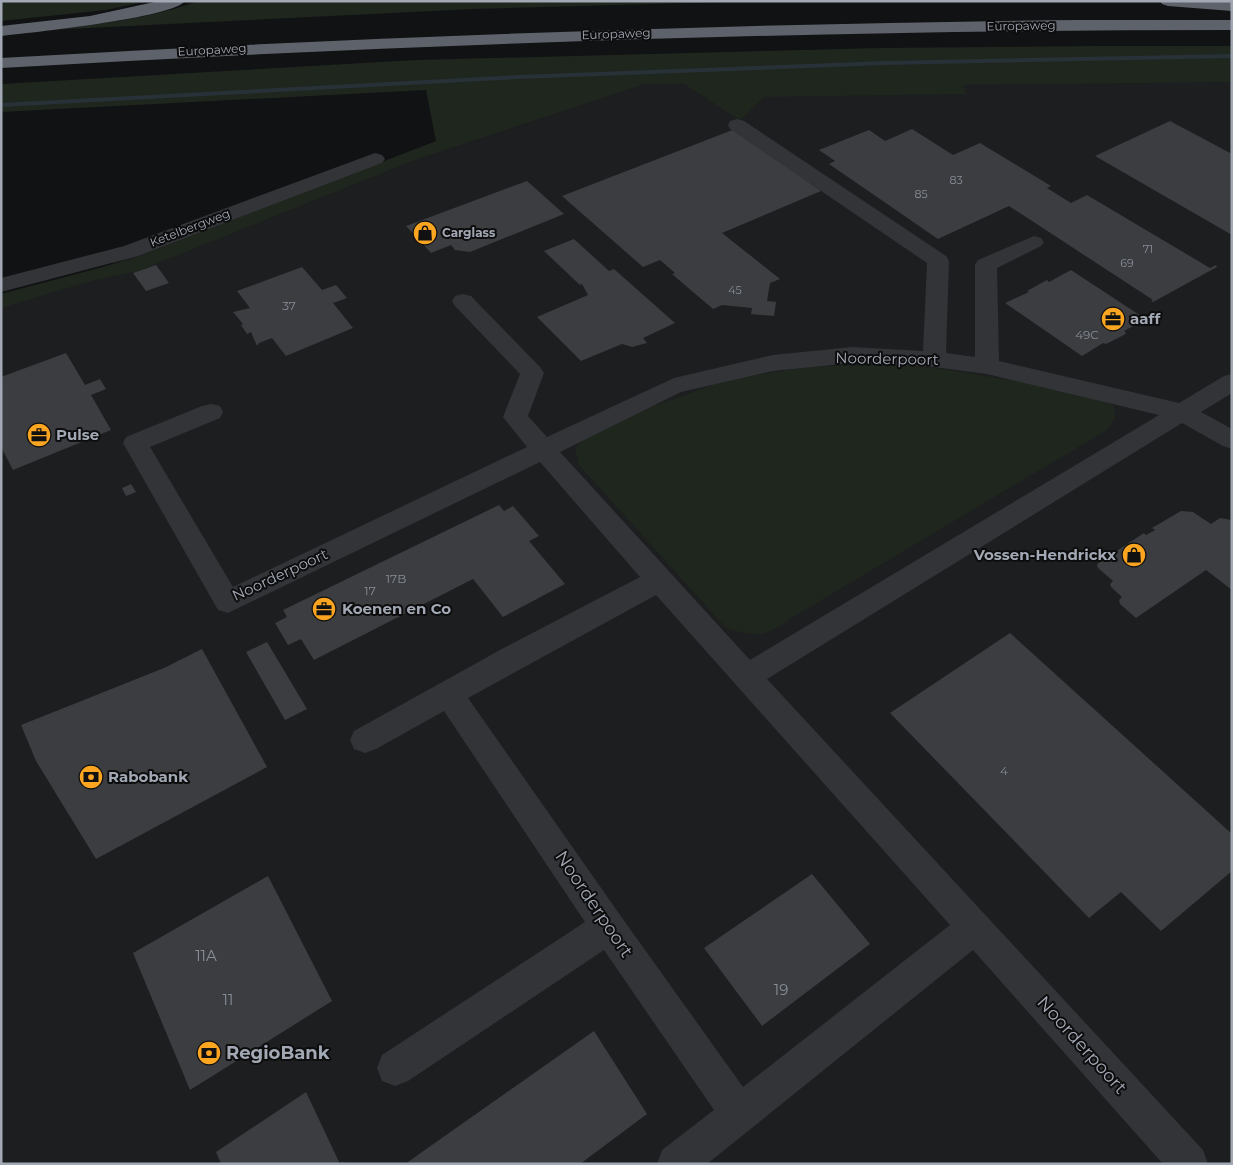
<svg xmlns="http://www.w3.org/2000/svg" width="1233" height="1165" font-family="Montserrat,sans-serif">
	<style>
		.built { fill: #1d1e20 }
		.green { fill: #1e261e }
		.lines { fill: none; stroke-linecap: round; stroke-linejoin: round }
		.stream { fill: #273137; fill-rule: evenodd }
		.building { fill: #3b3d41 }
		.minor { fill: #323438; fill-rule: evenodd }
		.highway { fill: #5e626a; fill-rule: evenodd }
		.labels { text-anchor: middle; stroke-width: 4; stroke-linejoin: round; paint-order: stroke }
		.far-number-label { font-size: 11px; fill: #888e98 }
		.far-street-label { font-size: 12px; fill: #a2a9b5; stroke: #0d0d0e }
		.far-poi-label { font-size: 12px; font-weight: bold; fill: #a2a9b5; stroke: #0d0d0e; text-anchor: start }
		.number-label { font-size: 12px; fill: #888e98 }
		.poi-label { font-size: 15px; font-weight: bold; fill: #a2a9b5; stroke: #0d0d0e; text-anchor: start }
		.street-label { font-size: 15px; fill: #a2a9b5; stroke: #0d0d0e }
		.near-number-label { font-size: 15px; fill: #888e98 }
		.near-street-label { font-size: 18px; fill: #a2a9b5; stroke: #0d0d0e }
		.near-poi-label { font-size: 18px; font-weight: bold; fill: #a2a9b5; stroke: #0d0d0e; text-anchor: start }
	</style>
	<rect width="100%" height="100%" fill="#111213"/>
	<!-- built -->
	<path class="built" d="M 1232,74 L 1232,1164 L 1,1164 L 1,305 L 615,78 Z"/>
	<!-- green -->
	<path class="green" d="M 1,1 L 148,1 L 106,10 L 1,21 Z
		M 198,1 L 761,1 L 474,9 L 48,30 C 99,24 149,19 198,1 Z
		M 1099,46 L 1232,46 L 1232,82 L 963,85 L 966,94 L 764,97 L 740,120 L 684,84 L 645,84 L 420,158 L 138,271 L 91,281 L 1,308 L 1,294 L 129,260 L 436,141 L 426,90 L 1,112 L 1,84 L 416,60 L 881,48 Z
		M 884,364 L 944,369 L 1100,395 L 1114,406 L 1115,418 L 1107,430 L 788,620 C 766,638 752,636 726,628 L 579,465 L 575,449 L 586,436 L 651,407 L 730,379 L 807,367 Z"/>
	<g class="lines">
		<!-- stream -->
		<path class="stream" d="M 1232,54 L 1232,58 L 885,65 L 519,79 L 1,107 L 1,103 L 519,75 L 885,61 Z"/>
	</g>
	<!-- building -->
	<path class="building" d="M 1170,121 L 1232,154 L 1232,235 L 1095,156 Z
		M 735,129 L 821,191 L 722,233 L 780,279 L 770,283 L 767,301 L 776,302 L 774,316 L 751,314 L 752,308 L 722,305 L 713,309 L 672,274 L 675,273 L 660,260 L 643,267 L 562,196 Z
		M 912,129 L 953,155 L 980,143 L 1051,186 L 1047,188 L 1071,203 L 1087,195 L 1210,268 L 1216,265 L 1217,267 L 1153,302 L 1151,301 L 1153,300 L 1009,206 L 938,239 L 829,164 L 835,161 L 819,150 L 869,130 L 885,141 Z
		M 527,181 L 564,214 L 470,252 L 455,250 L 451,245 L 431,253 L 406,226 Z
		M 574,239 L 609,271 L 614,269 L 675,323 L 643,338 L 647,343 L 632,347 L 622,344 L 581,361 L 537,317 L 588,295 L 582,284 L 580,285 L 544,251 Z
		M 156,265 L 169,283 L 146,291 L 133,273 Z
		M 302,267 L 322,290 L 336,285 L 347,298 L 333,303 L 353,328 L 286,356 L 272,338 L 259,343 L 257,346 L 251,332 L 247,334 L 241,325 L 243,324 L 233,312 L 250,308 L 237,291 Z
		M 1071,270 L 1141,316 L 1147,320 L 1144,320 L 1124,331 L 1126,333 L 1124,335 L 1106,344 L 1103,343 L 1082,356 L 1005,303 L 1029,292 L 1027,291 L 1047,280 L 1049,282 Z
		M 66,353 L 85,385 L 100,379 L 106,389 L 91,395 L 111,430 L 13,470 L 1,447 L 1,377 Z
		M 131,484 L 136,492 L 126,496 L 122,488 Z
		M 499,505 L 504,511 L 513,506 L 539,536 L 529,541 L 565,584 L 503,617 L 473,579 L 314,660 L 301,639 L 288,645 L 275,623 L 287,617 L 283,610 Z
		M 1181,511 L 1193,512 L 1211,524 L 1220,518 L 1232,520 L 1232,590 L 1206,570 L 1136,618 L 1120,604 L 1119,600 L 1122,597 L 1111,587 L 1110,584 L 1113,581 L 1098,568 L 1097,564 L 1144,533 L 1146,535 L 1155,530 L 1152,528 Z
		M 1010,633 L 1232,834 L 1232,871 L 1161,931 L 1121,892 L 1089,918 L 890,713 Z
		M 267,642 L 307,709 L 285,720 L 246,652 Z
		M 202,649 L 267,767 L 96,859 L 36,761 L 21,725 L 164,668 Z
		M 812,874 L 870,944 L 762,1026 L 704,948 Z
		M 268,876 L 332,1001 L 190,1090 L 133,953 Z
		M 594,1031 L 647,1114 L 580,1164 L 405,1164 Z
		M 306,1092 L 340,1164 L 343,1162 L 348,1164 L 221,1164 L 216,1152 Z"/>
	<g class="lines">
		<!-- minor -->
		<path class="minor" d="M 737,119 L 744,121 L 946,256 L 949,261 L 946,353 L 975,357 L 975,265 L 978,260 L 1034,236 L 1041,238 L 1044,242 L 1041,246 L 997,268 L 999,361 L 1179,403 L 1224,376 L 1232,374 L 1232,393 L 1201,412 L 1232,429 L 1232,449 L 1223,446 L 1182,423 L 767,679 L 1203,1150 L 1208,1164 L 1163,1164 L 973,950 L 707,1164 L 657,1164 L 662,1150 L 714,1110 L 604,950 L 408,1081 L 395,1086 L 382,1081 L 377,1068 L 382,1055 L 585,922 L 444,711 L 376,749 L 365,753 L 354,749 L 350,740 L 354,731 L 500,650 L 640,577 L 540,462 L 228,613 L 218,610 L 123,443 L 126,437 L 202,406 L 211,404 L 220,406 L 223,412 L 220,418 L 150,447 L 233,587 L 527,447 L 503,417 L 520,374 L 455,306 L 452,301 L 455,296 L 463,294 L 471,296 L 540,367 L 544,373 L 528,416 L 547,437 L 674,378 L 773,355 L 852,347 L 923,351 L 927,263 L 730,129 L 728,125 L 730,121 ZM 852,363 L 934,367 L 987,374 L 1159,415 L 750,660 L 560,452 L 681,392 L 773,371 ZM 656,595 L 950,925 L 743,1087 L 620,915 L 468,698 Z
			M 375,153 L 382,155 L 385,159 L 382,163 L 138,256 L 1,292 L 1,278 L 124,246 Z"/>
		<!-- highway -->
		<path class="highway" d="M 159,1 L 185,1 C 173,18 28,33 1,36 L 1,26 L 90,16 Z
			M 1160,1 L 1232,1 L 1232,11 L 1168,6 L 1162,4 Z
			M 1078,20 L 1232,20 L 1232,30 C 821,30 411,44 1,68 L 1,58 C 360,37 719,24 1078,20 Z"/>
	</g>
	<!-- icons -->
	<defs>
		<g id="shop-disc" transform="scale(1.25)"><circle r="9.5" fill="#fba521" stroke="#0d0d0e"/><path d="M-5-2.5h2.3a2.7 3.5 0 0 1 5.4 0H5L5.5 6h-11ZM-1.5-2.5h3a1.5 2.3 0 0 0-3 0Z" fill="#111"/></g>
		<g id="office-disc" transform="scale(1.25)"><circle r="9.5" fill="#fba521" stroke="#0d0d0e"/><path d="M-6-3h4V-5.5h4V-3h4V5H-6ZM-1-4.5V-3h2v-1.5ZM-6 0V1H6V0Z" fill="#111"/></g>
		<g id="bank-disc" transform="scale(1.25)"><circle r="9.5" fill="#fba521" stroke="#0d0d0e"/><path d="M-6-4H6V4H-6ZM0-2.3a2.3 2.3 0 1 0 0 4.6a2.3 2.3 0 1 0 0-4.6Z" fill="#111"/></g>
	</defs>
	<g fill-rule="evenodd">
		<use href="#shop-disc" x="425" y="233"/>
		<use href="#office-disc" x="1113" y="319"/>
		<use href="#office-disc" x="39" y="435"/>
		<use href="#shop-disc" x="1134" y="555"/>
		<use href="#office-disc" x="324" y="609"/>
		<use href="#bank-disc" x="91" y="777"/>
		<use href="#bank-disc" x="209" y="1053"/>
	</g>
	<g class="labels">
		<!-- far-number labels -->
		<g class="far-number-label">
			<text x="956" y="184">83</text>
			<text x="921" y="198">85</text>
			<text x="1148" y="253">71</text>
			<text x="1127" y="267">69</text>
			<text x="735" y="294">45</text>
		</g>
		<!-- far-street labels -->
		<g class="far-street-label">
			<text transform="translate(1021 26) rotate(-1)" y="4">Europaweg</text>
			<text transform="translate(616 34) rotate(-2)" y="4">Europaweg</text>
			<text transform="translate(212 50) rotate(-3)" y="4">Europaweg</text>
			<text transform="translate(190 228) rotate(-21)" y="4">Ketelbergweg</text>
		</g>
		<!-- far-poi labels -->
		<g class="far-poi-label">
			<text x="442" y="237">Carglass</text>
		</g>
		<!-- number labels -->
		<g class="number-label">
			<text x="289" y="310">37</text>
			<text x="1087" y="339">49C</text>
			<text x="396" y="583">17B</text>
			<text x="370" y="595">17</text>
			<text x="1004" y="775">4</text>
		</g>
		<!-- poi labels -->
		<g class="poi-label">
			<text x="1130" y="324">aaff</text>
			<text x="56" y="440">Pulse</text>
			<text x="1116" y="560" text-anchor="end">Vossen-Hendrickx</text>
			<text x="342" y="614">Koenen en Co</text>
			<text x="108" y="782">Rabobank</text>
		</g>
		<!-- street labels -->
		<g class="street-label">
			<text transform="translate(887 359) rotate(1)" y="5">Noorderpoort</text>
			<text transform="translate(280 575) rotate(-25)" y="5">Noorderpoort</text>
		</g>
		<!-- near-number labels -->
		<g class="near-number-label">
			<text x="206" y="961">11A</text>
			<text x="781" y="995">19</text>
			<text x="228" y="1005">11</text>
		</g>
		<!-- near-street labels -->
		<g class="near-street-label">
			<text transform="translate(594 904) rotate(56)" y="6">Noorderpoort</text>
			<text transform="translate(1082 1045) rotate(48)" y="6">Noorderpoort</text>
		</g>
		<!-- near-poi labels -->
		<g class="near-poi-label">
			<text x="226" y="1059">RegioBank</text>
		</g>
	</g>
	<!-- border -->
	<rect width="1233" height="1165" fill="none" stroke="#a2a9b5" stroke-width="5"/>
</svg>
